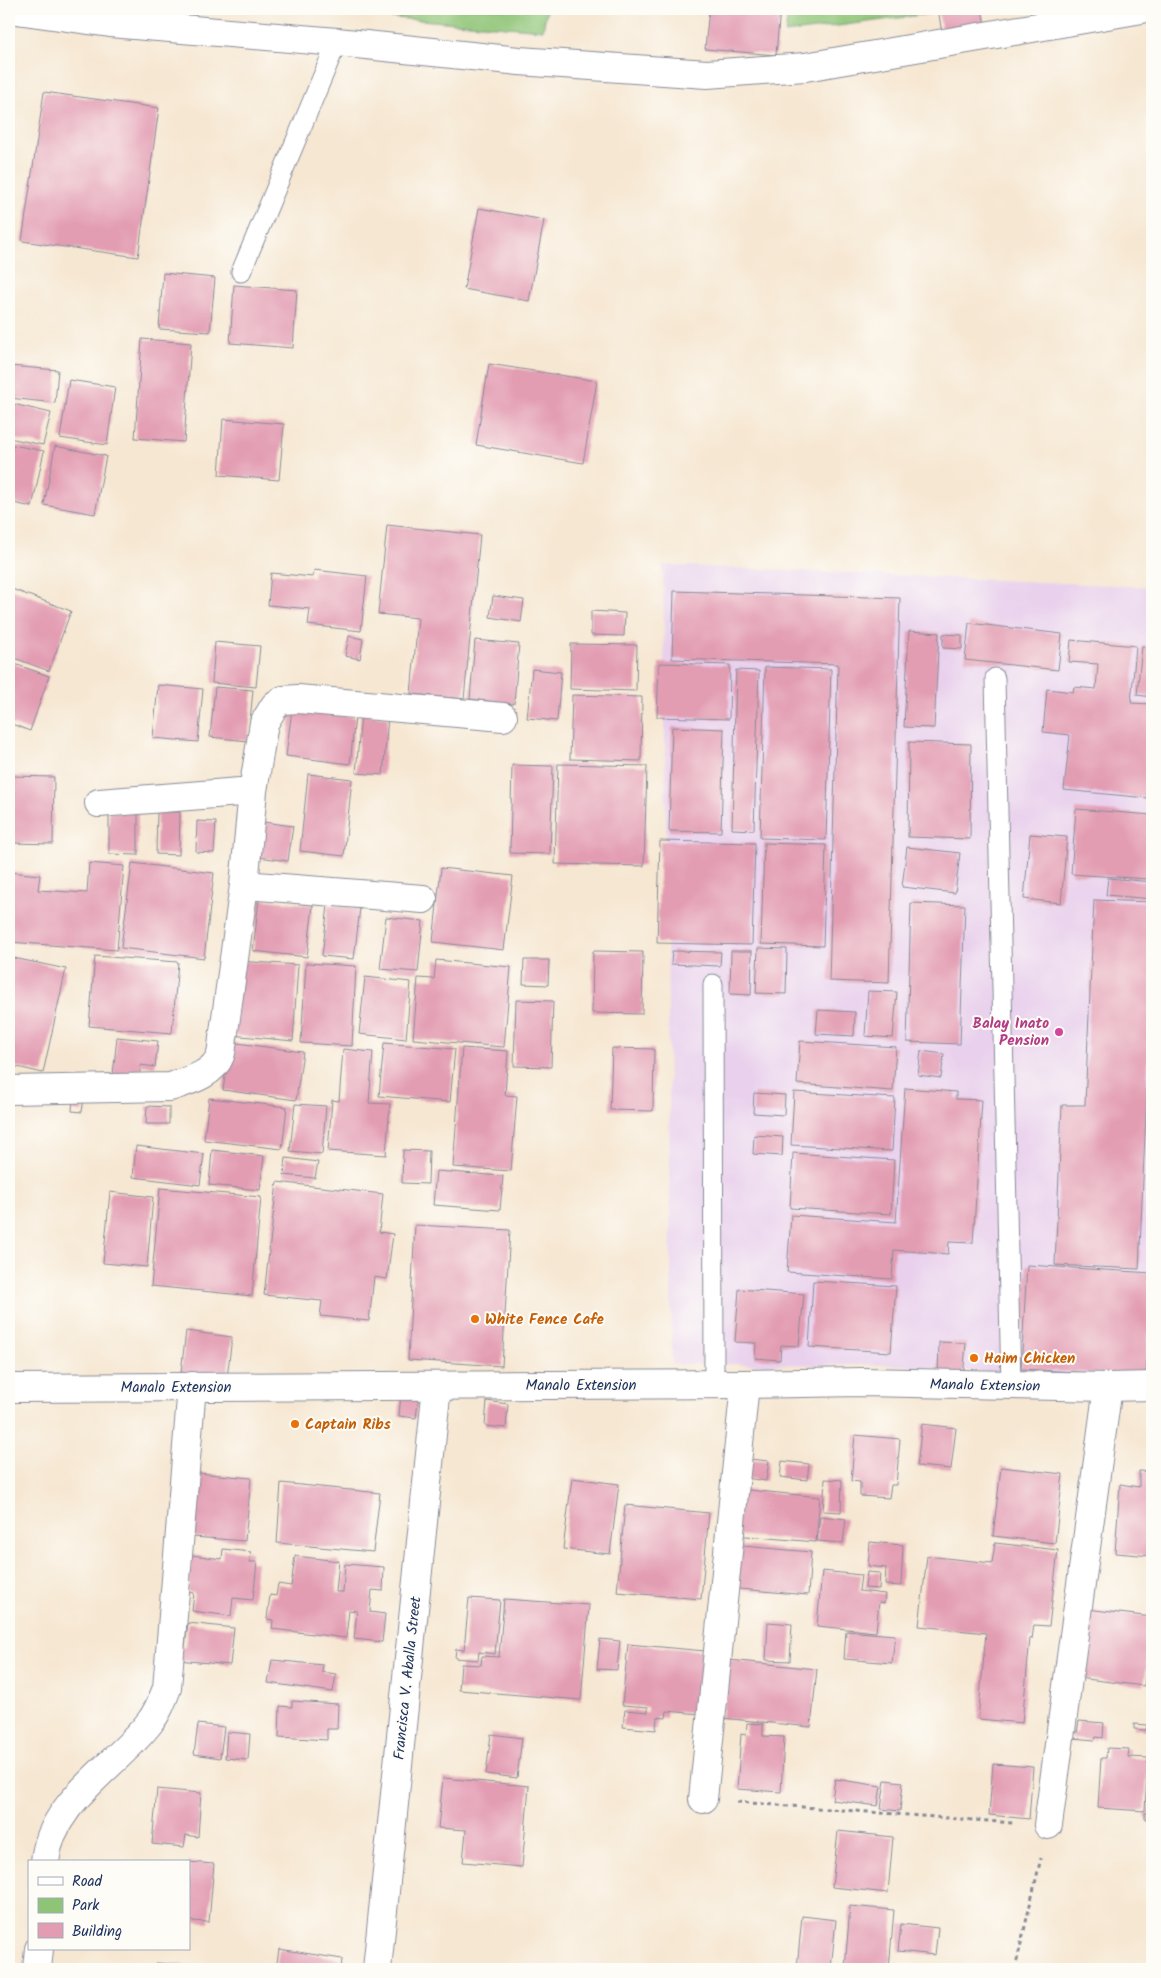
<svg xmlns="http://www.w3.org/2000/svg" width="1161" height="1978" font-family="Kalam,sans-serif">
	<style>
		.built { fill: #e9d1ed }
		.green { fill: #8ec476; stroke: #547a6a }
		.building { fill: #e39db3 }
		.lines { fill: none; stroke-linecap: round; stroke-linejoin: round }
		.service-casing { stroke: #888b98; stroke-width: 21 }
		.minor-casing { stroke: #888b98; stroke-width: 30 }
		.tertiary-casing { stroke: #888b98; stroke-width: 30 }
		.path { stroke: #888b98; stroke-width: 3; stroke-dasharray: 4 4; stroke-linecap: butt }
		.service { stroke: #fff; stroke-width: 19 }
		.minor { stroke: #fff; stroke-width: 28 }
		.tertiary { stroke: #fff; stroke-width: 28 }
		.hotel-dot { fill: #d1479c; stroke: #fdfcf7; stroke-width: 2 }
		.food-dot { fill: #e8710a; stroke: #fdfcf7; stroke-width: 2 }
		.labels { text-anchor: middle; stroke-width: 4; stroke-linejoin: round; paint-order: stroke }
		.hotel-label { font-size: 15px; font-weight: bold; fill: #b23c85; stroke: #fdfcf7; text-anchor: end }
		.food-label { font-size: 15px; font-weight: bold; fill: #c56008; stroke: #fdfcf7; text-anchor: start }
		.street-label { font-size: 15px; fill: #1b2f5e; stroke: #fdfcf7 }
	</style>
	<rect width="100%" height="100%" fill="#fdfcf7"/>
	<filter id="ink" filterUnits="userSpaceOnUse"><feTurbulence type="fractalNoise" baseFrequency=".02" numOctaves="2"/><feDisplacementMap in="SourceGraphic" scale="10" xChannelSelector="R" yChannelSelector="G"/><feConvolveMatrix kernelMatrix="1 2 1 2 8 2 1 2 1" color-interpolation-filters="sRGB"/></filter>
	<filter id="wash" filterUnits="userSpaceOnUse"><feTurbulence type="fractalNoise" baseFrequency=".0096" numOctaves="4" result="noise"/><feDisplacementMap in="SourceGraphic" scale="20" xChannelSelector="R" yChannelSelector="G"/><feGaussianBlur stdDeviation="1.12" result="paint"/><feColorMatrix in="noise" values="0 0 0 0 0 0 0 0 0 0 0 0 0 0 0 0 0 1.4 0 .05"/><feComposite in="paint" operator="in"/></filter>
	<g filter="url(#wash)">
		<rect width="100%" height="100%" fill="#f6e7d2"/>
		<!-- built -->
		<path class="built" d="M 663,565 L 1152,587 L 1151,1386 L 900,1365 L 672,1364 Z"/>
		<!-- green -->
		<path class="green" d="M 283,9 L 547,9 L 543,30 Z
			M 789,9 L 966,9 L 785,33 Z"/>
		<g id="blocks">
			<!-- building -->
			<path class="building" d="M 144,9 L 184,9 L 184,17 L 144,13 Z
				M 653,9 L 672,9 L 672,11 L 653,10 Z
				M 709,9 L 780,9 L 776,55 L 705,49 Z
				M 938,9 L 982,9 L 986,31 L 943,39 Z
				M 44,92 L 159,108 L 138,257 L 22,241 Z
				M 479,208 L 544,220 L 529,301 L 464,289 Z
				M 163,273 L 215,278 L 210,332 L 159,329 Z
				M 234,285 L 297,290 L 293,348 L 230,343 Z
				M 142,339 L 191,343 L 184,442 L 135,438 Z
				M 489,364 L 597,381 L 583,463 L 476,445 Z
				M 9,366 L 58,370 L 55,403 L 9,398 Z
				M 69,380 L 115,387 L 107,445 L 60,438 Z
				M 9,403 L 51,413 L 43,445 L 9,438 Z
				M 223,419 L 284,424 L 279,480 L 219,475 Z
				M 13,445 L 44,451 L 32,507 L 9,502 L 9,464 Z
				M 55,446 L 106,456 L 95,514 L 44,505 Z
				M 387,525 L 480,535 L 464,699 L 411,694 L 418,618 L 378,614 Z
				M 314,570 L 367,576 L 361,631 L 308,625 L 310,609 L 268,605 L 271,573 L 313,577 Z
				M 9,588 L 71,611 L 49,671 L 9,656 Z
				M 674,591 L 900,598 L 889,983 L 829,981 L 838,664 L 672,659 Z
				M 493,596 L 524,600 L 521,622 L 490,617 Z
				M 591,611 L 625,613 L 624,636 L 591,635 Z
				M 969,623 L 1062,634 L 1058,670 L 965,660 Z
				M 909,631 L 939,633 L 934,728 L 904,727 Z
				M 943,634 L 962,635 L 962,649 L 943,648 Z
				M 349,636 L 363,639 L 360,659 L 345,656 Z
				M 475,640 L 519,644 L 514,704 L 470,699 Z
				M 1071,640 L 1136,646 L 1131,703 L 1152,704 L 1152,743 L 1147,798 L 1064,790 L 1070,735 L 1043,732 L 1047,689 L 1073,692 L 1074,687 L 1096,689 L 1098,664 L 1069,662 Z
				M 215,642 L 260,646 L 256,687 L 212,683 Z
				M 571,644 L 637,645 L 636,691 L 570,689 Z
				M 1142,646 L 1152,647 L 1152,697 L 1137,695 Z
				M 9,662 L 49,676 L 30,731 L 9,723 Z
				M 659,663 L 730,665 L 729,719 L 657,717 Z
				M 765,667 L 831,669 L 826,840 L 760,838 Z
				M 532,669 L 561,672 L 557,721 L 527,718 Z
				M 736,670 L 759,671 L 754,830 L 732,829 Z
				M 158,685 L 203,689 L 198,742 L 153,738 Z
				M 215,687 L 253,690 L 248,741 L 210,737 Z
				M 572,695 L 642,697 L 641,761 L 570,759 Z
				M 292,709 L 355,717 L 350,764 L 286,756 Z
				M 361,714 L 388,717 L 383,775 L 356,773 Z
				M 672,727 L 724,729 L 721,832 L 669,831 Z
				M 909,742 L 971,744 L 970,839 L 908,837 Z
				M 558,764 L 647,766 L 644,866 L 555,864 Z
				M 512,765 L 553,766 L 550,854 L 510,853 Z
				M 308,774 L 352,779 L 344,856 L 300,851 Z
				M 11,776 L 54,777 L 53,844 L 11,843 Z
				M 1076,809 L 1152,815 L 1148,879 L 1071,874 Z
				M 109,812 L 138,812 L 138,855 L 109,854 Z
				M 157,812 L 180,812 L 179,855 L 156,854 Z
				M 197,821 L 216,822 L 214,853 L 196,852 Z
				M 256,821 L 293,826 L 288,861 L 251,856 Z
				M 1030,834 L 1067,837 L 1061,903 L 1024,899 Z
				M 660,841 L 755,843 L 752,945 L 657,943 Z
				M 764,843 L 826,845 L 823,946 L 761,944 Z
				M 907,847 L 960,853 L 955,893 L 902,887 Z
				M 89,863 L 124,866 L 117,950 L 9,942 L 9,872 L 40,875 L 38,890 L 87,893 Z
				M 132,863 L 214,873 L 204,958 L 121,948 Z
				M 441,868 L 513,876 L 504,950 L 433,942 Z
				M 1108,878 L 1152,882 L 1152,899 L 1106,895 Z
				M 259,899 L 313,905 L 307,957 L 253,951 Z
				M 1094,900 L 1152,902 L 1152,977 L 1139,1269 L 1055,1265 L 1062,1105 L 1085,1105 Z
				M 911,903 L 965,905 L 960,1044 L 907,1042 Z
				M 328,905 L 360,908 L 354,959 L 322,956 Z
				M 386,917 L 423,921 L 418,972 L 380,969 Z
				M 758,948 L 787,949 L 786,994 L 756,993 Z
				M 593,951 L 643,952 L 642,1014 L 592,1013 Z
				M 672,951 L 721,952 L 720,966 L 671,964 Z
				M 731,951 L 752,951 L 751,995 L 730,994 Z
				M 95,956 L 178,962 L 172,1033 L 89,1026 Z
				M 9,957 L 66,969 L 43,1073 L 9,1065 Z
				M 436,960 L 511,967 L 504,1047 L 413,1039 L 418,978 L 434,979 Z
				M 524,960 L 549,960 L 548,985 L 523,984 Z
				M 237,961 L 298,965 L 293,1041 L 231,1035 Z
				M 306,963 L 356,966 L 352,1046 L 301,1043 Z
				M 365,977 L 411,982 L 406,1039 L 359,1034 Z
				M 868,991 L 897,992 L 893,1038 L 865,1036 Z
				M 516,1000 L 553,1001 L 551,1067 L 514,1066 Z
				M 818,1010 L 855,1012 L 854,1036 L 816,1034 Z
				M 117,1037 L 158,1041 L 155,1067 L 141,1065 L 139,1078 L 113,1075 Z
				M 800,1041 L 896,1047 L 893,1091 L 797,1084 Z
				M 230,1042 L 303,1052 L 296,1100 L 223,1090 Z
				M 384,1043 L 455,1049 L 450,1102 L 379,1096 Z
				M 462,1048 L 508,1051 L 505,1095 L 517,1096 L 511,1171 L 453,1167 Z
				M 612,1048 L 654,1049 L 653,1111 L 610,1110 Z
				M 343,1049 L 373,1052 L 369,1103 L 390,1104 L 386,1155 L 328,1151 L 332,1100 L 339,1101 Z
				M 921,1051 L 944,1054 L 941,1078 L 918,1075 Z
				M 905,1088 L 956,1092 L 956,1099 L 982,1100 L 973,1243 L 949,1242 L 948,1254 L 894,1250 L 892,1279 L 787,1272 L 791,1215 L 896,1222 Z
				M 794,1092 L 895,1098 L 892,1151 L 791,1145 Z
				M 754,1093 L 785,1095 L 784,1115 L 753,1113 Z
				M 73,1097 L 84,1097 L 82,1112 L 72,1111 Z
				M 209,1098 L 287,1107 L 282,1149 L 204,1140 Z
				M 295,1104 L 326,1106 L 322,1154 L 290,1151 Z
				M 147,1106 L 169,1107 L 169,1124 L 146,1124 Z
				M 754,1135 L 783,1137 L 782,1156 L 753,1154 Z
				M 136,1146 L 204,1154 L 200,1185 L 133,1177 Z
				M 212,1150 L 264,1156 L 260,1190 L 209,1185 Z
				M 403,1150 L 429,1151 L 428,1184 L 402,1183 Z
				M 793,1153 L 894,1160 L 891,1214 L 790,1208 Z
				M 286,1158 L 318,1162 L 315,1178 L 284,1175 Z
				M 436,1171 L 503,1176 L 500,1210 L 433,1205 Z
				M 277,1182 L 383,1194 L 379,1232 L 393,1234 L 387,1279 L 374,1277 L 369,1321 L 320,1316 L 322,1301 L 264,1295 Z
				M 160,1188 L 261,1197 L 252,1296 L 151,1286 Z
				M 110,1192 L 153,1197 L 147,1267 L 103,1263 Z
				M 415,1225 L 510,1230 L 502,1366 L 408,1360 Z
				M 1027,1265 L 1152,1273 L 1146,1376 L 1021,1369 Z
				M 813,1281 L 896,1286 L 891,1352 L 809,1347 Z
				M 739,1289 L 804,1294 L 799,1346 L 781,1345 L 780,1360 L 755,1358 L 756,1343 L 735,1342 Z
				M 186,1331 L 232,1337 L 227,1378 L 181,1372 Z
				M 939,1342 L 966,1343 L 963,1379 L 938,1377 Z
				M 401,1394 L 419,1395 L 416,1418 L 399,1416 Z
				M 487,1401 L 508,1404 L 506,1428 L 485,1426 Z
				M 922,1424 L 956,1428 L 951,1469 L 917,1466 Z
				M 855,1435 L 900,1439 L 896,1485 L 891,1485 L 889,1498 L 860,1496 L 860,1482 L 851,1481 Z
				M 749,1459 L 769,1461 L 766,1481 L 746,1478 Z
				M 782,1461 L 809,1464 L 807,1480 L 780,1477 Z
				M 1001,1467 L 1063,1474 L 1055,1543 L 993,1536 Z
				M 1139,1471 L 1152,1472 L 1152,1556 L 1115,1553 L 1120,1484 L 1139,1487 Z
				M 199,1473 L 251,1478 L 245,1541 L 193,1537 Z
				M 572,1478 L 619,1484 L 610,1554 L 563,1549 Z
				M 825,1479 L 842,1480 L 841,1512 L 823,1511 Z
				M 281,1483 L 380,1493 L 373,1552 L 277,1543 Z
				M 738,1489 L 820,1497 L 816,1542 L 734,1535 Z
				M 625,1505 L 709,1513 L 701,1599 L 617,1592 Z
				M 820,1516 L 846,1519 L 843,1543 L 817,1541 Z
				M 870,1542 L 903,1545 L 901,1586 L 885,1585 L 886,1568 L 868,1566 Z
				M 995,1543 L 1058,1550 L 1049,1626 L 1034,1625 L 1032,1639 L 1030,1638 L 1022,1723 L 978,1719 L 986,1633 L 919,1626 L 927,1556 L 992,1563 Z
				M 731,1545 L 811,1552 L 808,1595 L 728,1588 Z
				M 223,1549 L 251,1552 L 250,1562 L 257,1562 L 253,1600 L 233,1598 L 231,1616 L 192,1611 L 194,1593 L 188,1592 L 192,1555 L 222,1559 Z
				M 295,1556 L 339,1561 L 336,1592 L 343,1592 L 345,1564 L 384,1567 L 383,1591 L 372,1590 L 370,1612 L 385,1614 L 382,1642 L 354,1639 L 357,1611 L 349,1610 L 346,1638 L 272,1629 L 273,1620 L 267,1619 L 270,1595 L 276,1596 L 278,1584 L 291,1586 Z
				M 822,1571 L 861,1575 L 859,1591 L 885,1594 L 884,1603 L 879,1602 L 876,1632 L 817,1626 Z
				M 867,1572 L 880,1573 L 879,1589 L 865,1588 Z
				M 469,1598 L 500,1600 L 495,1654 L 479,1652 L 478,1660 L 455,1658 L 456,1649 L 464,1650 Z
				M 504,1599 L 589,1605 L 581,1700 L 459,1690 L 461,1664 L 481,1665 L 482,1656 L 499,1657 Z
				M 1087,1609 L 1152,1617 L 1144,1686 L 1078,1678 Z
				M 768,1622 L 792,1624 L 790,1661 L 766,1660 Z
				M 188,1623 L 234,1628 L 230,1665 L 178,1660 L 179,1647 L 185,1647 Z
				M 846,1631 L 895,1635 L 892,1663 L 844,1659 Z
				M 600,1639 L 620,1641 L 617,1670 L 597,1669 Z
				M 628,1644 L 705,1651 L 700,1714 L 667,1711 L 666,1718 L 657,1717 L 656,1730 L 623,1727 L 625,1710 L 648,1712 L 648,1707 L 622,1705 Z
				M 272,1660 L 323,1665 L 322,1672 L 336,1674 L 333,1692 L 268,1683 Z
				M 729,1660 L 817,1669 L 811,1727 L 722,1718 Z
				M 292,1701 L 338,1704 L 337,1729 L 327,1729 L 327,1740 L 279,1737 L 280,1706 L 292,1707 Z
				M 1079,1721 L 1104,1723 L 1103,1738 L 1096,1737 L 1095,1740 L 1072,1738 L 1072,1732 L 1077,1733 Z
				M 747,1723 L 763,1724 L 763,1736 L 784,1737 L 781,1792 L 737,1789 L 741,1734 L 746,1735 Z
				M 198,1724 L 224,1727 L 220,1758 L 194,1754 Z
				M 1134,1724 L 1147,1725 L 1146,1730 L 1134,1729 Z
				M 227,1732 L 250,1734 L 248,1760 L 225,1758 Z
				M 491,1734 L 522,1738 L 517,1778 L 486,1774 Z
				M 1107,1748 L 1129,1749 L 1128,1757 L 1148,1758 L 1145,1811 L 1098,1808 L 1101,1758 L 1106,1758 Z
				M 993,1764 L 1033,1767 L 1029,1819 L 989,1815 Z
				M 443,1778 L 529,1786 L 522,1867 L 463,1862 L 466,1830 L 438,1828 Z
				M 835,1779 L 881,1786 L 878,1806 L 832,1800 Z
				M 885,1780 L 903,1782 L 900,1811 L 881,1809 Z
				M 157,1789 L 201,1793 L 198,1837 L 186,1835 L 184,1847 L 152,1844 Z
				M 1149,1792 L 1152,1792 L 1152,1820 L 1145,1819 L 1145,1813 L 1148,1813 Z
				M 838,1831 L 893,1837 L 888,1893 L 832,1887 Z
				M 189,1862 L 214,1864 L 209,1922 L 189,1921 Z
				M 850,1906 L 894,1910 L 889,1969 L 845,1969 Z
				M 802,1916 L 836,1920 L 831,1969 L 797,1968 Z
				M 901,1924 L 938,1928 L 935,1955 L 898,1951 Z
				M 279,1949 L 342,1959 L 341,1969 L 276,1969 Z
				M 156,1963 L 227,1968 L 227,1969 L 155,1969 Z"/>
		</g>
	</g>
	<g filter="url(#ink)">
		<use href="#blocks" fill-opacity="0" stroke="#888b98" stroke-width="1"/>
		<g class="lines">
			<!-- service casing -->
			<g class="service-casing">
				<path id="service" d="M 241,272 L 337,42
					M 995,678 L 1011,1386
					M 713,984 L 714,1385"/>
			</g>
			<!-- minor casing -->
			<g class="minor-casing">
				<path id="minor" d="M 9,9 L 110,23 L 337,42 L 519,61 L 707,74 L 805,67 L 1142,9
					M 99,803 L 253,791
					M 244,885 L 423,899
					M 9,1090 L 170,1087 C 188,1081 213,1075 220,1056 C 223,1049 222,1039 224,1032 L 244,885 L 253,791 L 264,723 L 275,705 L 283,700 L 298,699 L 503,717
					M 703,1799 L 745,1384
					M 1048,1825 L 1108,1387
					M 45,1862 C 50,1801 116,1767 150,1722 C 158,1712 162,1701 167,1688 L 192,1386
					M 37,1969 L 39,1949
					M 377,1969 L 437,1386"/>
			</g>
			<!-- tertiary casing -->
			<g class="tertiary-casing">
				<path id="tertiary" d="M 9,1388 L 745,1384 L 862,1382 L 1108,1387 L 1152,1386"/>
			</g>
			<!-- path -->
			<path class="path" d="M 737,1802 L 1013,1823
				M 1015,1969 L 1041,1858"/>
			<!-- service -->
			<use href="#service" class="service"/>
			<!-- minor -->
			<use href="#minor" class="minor"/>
			<!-- tertiary -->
			<use href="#tertiary" class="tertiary"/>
		</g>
	</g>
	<!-- markers -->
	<circle class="hotel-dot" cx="1059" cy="1032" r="5"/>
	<g class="food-dot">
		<circle cx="475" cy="1319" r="5"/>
		<circle cx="974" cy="1358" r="5"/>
		<circle cx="295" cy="1424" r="5"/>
	</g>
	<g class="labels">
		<!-- hotel labels -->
		<g class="hotel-label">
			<text x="1049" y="1028">Balay Inato<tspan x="1049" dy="17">Pension</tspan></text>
		</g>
		<!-- food labels -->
		<g class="food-label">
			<text x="485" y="1324">White Fence Cafe</text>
			<text x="984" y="1363">Haim Chicken</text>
			<text x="305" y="1429">Captain Ribs</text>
		</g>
		<!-- street labels -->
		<g class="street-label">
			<text x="581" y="1390">Manalo Extension</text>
			<text transform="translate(985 1385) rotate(1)" y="5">Manalo Extension</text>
			<text x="176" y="1392">Manalo Extension</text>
			<text transform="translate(407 1678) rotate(-84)" y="5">Francisca V. Aballa Street</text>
		</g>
	</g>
	<!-- margin -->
	<rect width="1161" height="1978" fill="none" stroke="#fdfcf7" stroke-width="30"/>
	<!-- legend -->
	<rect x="28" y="1860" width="162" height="90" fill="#fdfcf7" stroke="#a3aaba"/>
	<rect x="38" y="1877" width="25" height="8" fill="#ffffff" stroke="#a3aaba"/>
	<text x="72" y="1886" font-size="15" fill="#1b2f5e">Road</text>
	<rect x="38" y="1898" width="25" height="15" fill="#8ec476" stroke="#a3aaba"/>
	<text x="72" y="1910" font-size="15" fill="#1b2f5e">Park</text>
	<rect x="38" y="1923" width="25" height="15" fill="#e39db3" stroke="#a3aaba"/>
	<text x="72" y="1936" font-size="15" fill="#1b2f5e">Building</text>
</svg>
